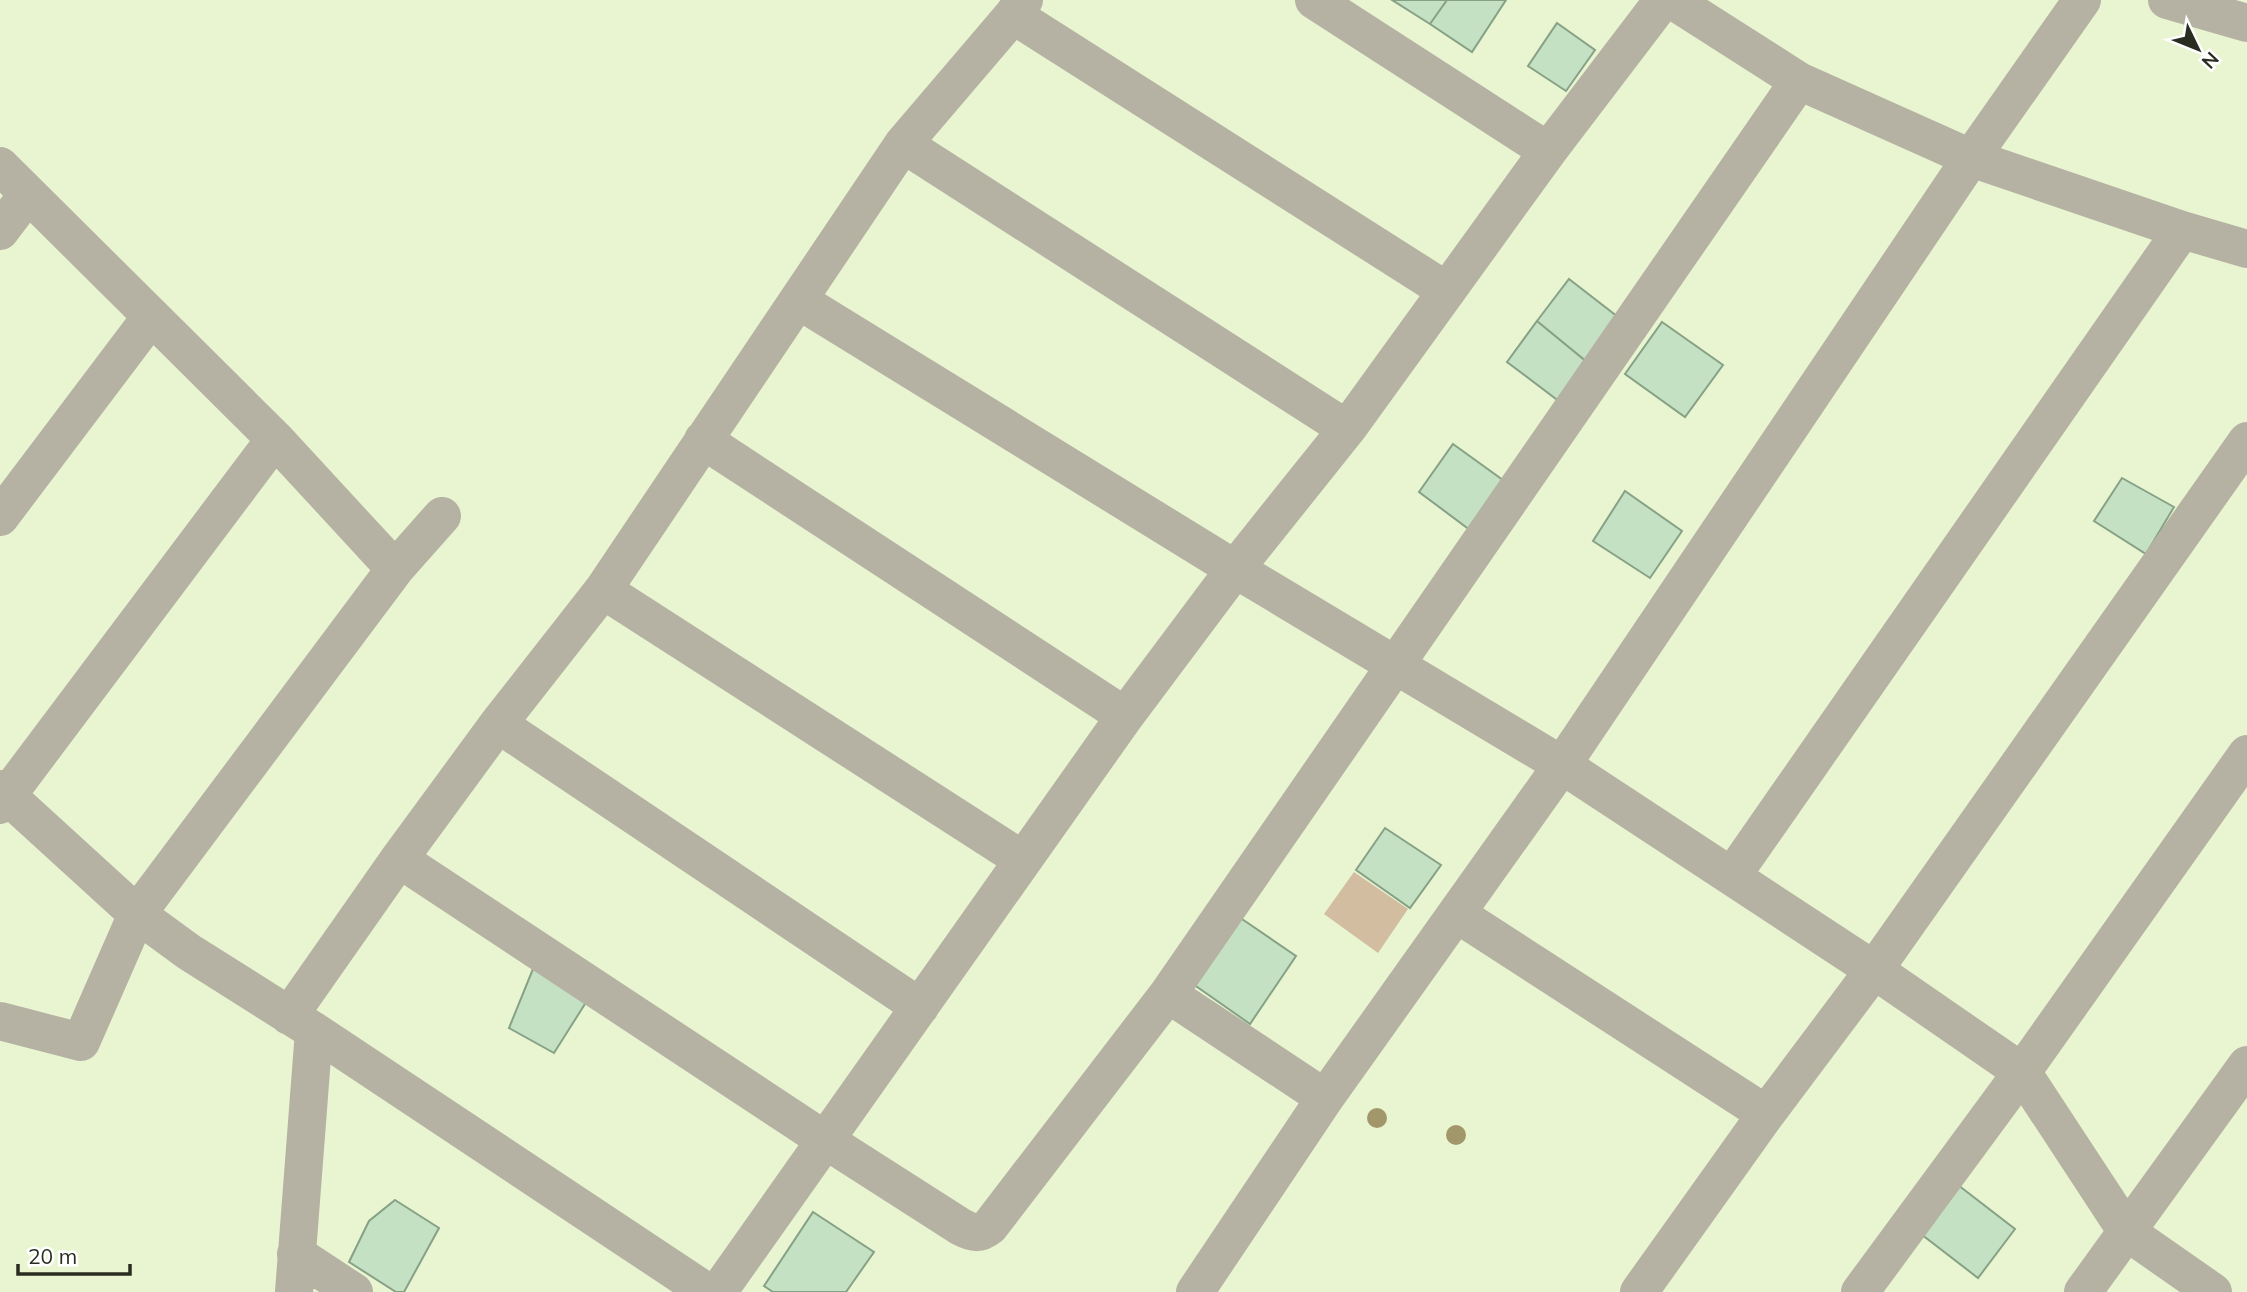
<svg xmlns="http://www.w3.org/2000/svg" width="2247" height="1292" font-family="Mulish,sans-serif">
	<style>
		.green { fill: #d2bda0 }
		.building { fill: #c5e1c3; stroke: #86a185; stroke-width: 2 }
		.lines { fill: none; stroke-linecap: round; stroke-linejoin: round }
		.minor { stroke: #b5b2a3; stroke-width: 38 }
		.tree { fill: #a2976a }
	</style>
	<rect width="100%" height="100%" fill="#e9f5d0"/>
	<!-- green -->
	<path class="green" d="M 1354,872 L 1408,909 L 1378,953 L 1324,914 Z"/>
	<!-- building -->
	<path class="building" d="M 1392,0 L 1447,0 L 1430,24 Z
		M 1447,0 L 1506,0 L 1472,52 L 1430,24 Z
		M 1557,23 L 1595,50 L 1566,91 L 1528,66 Z
		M 1569,279 L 1627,324 L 1593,367 L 1537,321 Z
		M 1537,321 L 1593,367 L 1564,405 L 1507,362 Z
		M 1662,322 L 1723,365 L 1685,417 L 1625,374 Z
		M 1453,444 L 1507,483 L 1470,530 L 1419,492 Z
		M 2122,478 L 2174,507 L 2146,554 L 2094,521 Z
		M 1625,491 L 1682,531 L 1650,578 L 1593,541 Z
		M 1385,828 L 1441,865 L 1410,908 L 1356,870 Z
		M 1239,917 L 1296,956 L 1250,1024 L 1193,984 Z
		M 535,964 L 590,996 L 554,1053 L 509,1028 Z
		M 1958,1185 L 2015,1229 L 1978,1278 L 1921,1234 Z
		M 395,1200 L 439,1228 L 404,1292 L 396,1292 L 349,1262 L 369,1221 Z
		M 813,1212 L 874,1252 L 846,1292 L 773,1292 L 764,1286 Z"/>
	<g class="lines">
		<!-- minor -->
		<path class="minor" d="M 1314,0 L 1548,151
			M 1672,0 L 1799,81 L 1971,158 L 2182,230 L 2247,249
			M 2167,0 L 2247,23
			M 1013,15 L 1447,291
			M 903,144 L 1347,429
			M 0,166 L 275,439 L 395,569
			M 0,231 L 28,194
			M 798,300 L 1235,569 L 1562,765 L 1874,970 L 2022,1072 L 2127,1232 L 2213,1292
			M 703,440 L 1125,716
			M 0,517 L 151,317
			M 603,590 L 1023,860
			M 498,724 L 920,1007
			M 0,789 L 137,914 L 189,952 L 314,1031 L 707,1292
			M 0,805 L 275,439
			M 399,859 L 825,1140 L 961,1227 C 973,1233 979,1235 990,1226 L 1168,994 L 1799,81
			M 1732,876 L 2182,230
			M 1457,914 L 1766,1114
			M 1168,994 L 1325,1098
			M 289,1016 L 399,859 L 498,724 L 603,590 L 903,144 L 1013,15 L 1024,0
			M 0,1021 L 81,1042 L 137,914 L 395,569 L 442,516
			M 296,1254 L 354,1292
			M 294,1292 L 314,1031
			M 718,1292 L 1125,716 L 1235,569 L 1347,429 L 1548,151 L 1663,0
			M 1195,1292 L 1325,1098 L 1562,765 L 1971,158 L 2082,0
			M 1639,1292 L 1766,1114 L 1874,970 L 2247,441
			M 1860,1292 L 2022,1072 L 2247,754
			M 2083,1292 L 2247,1065"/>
	</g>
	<!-- trees -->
	<g class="tree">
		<circle cx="1377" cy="1118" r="10"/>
		<circle cx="1456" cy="1135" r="10"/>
	</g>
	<!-- north arrow -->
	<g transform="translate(2198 49) rotate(133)" stroke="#ffffff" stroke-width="5" paint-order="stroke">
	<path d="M0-5L12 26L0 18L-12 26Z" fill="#292d1f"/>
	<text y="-10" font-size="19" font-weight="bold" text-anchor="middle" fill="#292d1f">N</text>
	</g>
	<!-- scale -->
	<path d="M18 1264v10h112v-10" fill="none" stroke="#292d1f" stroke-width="3.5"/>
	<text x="28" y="1264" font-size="21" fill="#292d1f" stroke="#ffffff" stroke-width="5" paint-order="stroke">20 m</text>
</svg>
